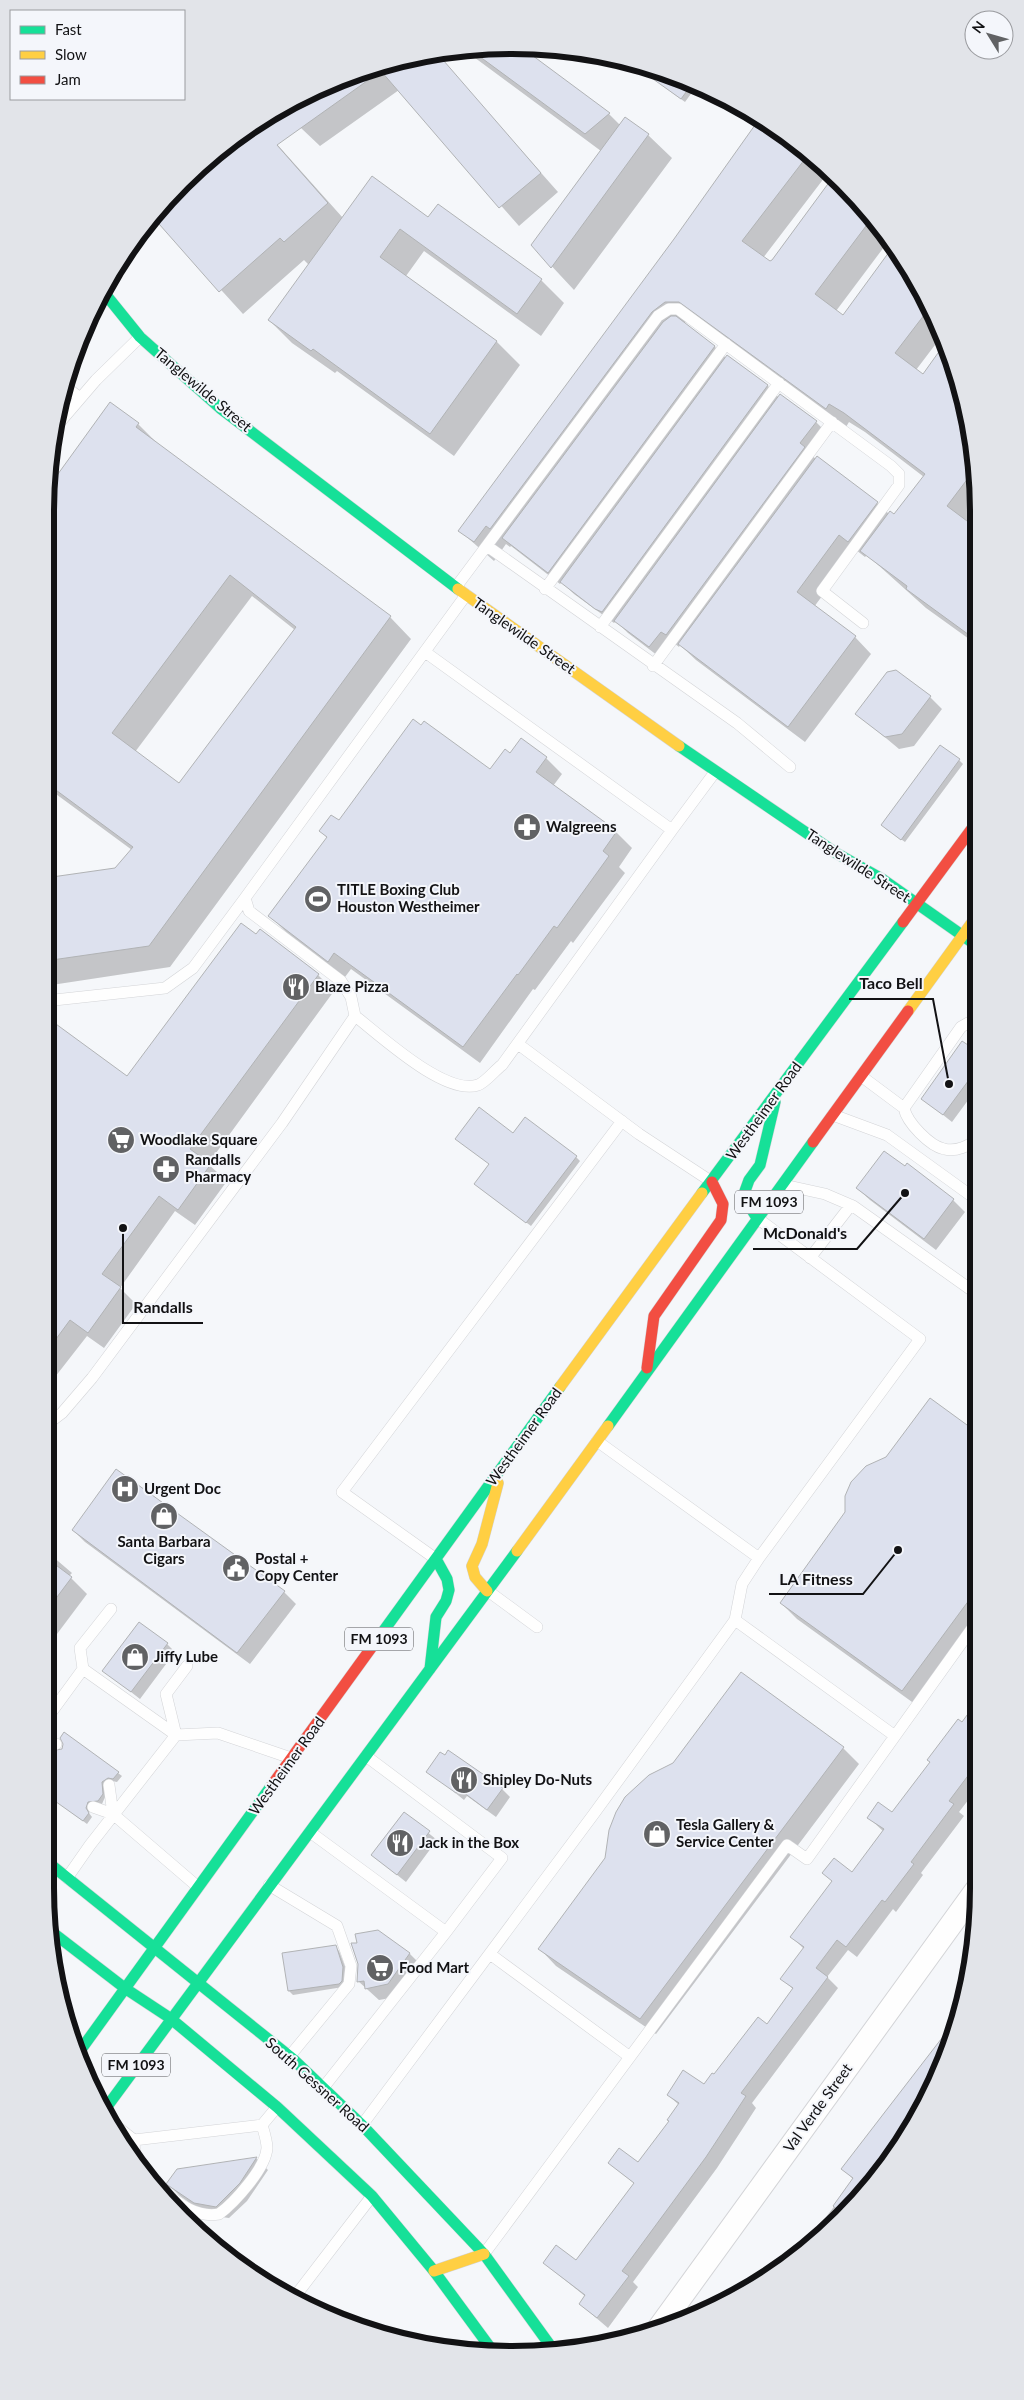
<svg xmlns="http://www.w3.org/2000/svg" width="1024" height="2400" font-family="Lato,sans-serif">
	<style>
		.shadow { fill: #0003; fill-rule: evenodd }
		.building { fill: #dde1ee; stroke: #b1b3b5; fill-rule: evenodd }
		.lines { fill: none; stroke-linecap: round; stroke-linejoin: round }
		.lane-casing { stroke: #d3d4d7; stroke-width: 12 }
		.street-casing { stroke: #d3d4d7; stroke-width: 24 }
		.fast-casing { stroke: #d3d4d7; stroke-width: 12 }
		.slow-casing { stroke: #d3d4d7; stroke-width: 12 }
		.jam-casing { stroke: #d3d4d7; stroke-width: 12 }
		.lane { stroke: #fefefe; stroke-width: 11 }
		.street { stroke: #fefefe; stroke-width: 22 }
		.fast { stroke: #16e098; stroke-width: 11 }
		.slow { stroke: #ffcf43; stroke-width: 11 }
		.jam { stroke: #f24e42; stroke-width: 11 }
		.labels { text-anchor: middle; stroke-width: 4; stroke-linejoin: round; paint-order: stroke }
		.shield { fill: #f4f6fb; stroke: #565659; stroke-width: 1 }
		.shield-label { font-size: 14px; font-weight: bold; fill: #121214 }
		.street-label { font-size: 15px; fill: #121214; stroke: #f4f6fb }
		.poi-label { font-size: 15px; font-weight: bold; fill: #121214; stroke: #f4f6fb; text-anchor: start }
		.rim { fill: none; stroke: #121214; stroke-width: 6 }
		.leader { fill: none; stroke: #121214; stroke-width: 2 }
		.callout-dot { fill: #121214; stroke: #f4f6fb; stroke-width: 2 }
		.callout-label { font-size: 16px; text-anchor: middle; font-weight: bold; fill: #121214; stroke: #f4f6fb; stroke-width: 4; stroke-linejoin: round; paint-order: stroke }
	</style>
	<rect width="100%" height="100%" fill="#f5f7fa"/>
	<!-- shadow -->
	<path class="shadow" d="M 481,46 L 517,47 L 609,114 L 620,125 L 625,118 L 648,135 L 672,158 L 574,290 L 532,245 L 601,151 L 463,49 Z
		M 436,54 L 558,192 L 519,226 L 399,90 L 320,146 L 301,128 L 285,106 L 305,93 L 391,61 Z
		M 630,62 L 662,70 L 696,87 L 685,102 Z
		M 258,123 L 343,218 L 429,219 L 541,280 L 564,303 L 541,336 L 424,251 L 406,276 L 497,342 L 520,365 L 454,456 L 337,371 L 335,373 L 292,343 L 269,320 L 309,265 L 304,260 L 243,314 L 153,215 L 161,204 L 227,142 Z
		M 779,142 L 794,144 L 828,173 L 763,258 L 770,263 L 833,178 L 863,204 L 892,247 L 887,243 L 836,311 L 843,316 L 893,249 L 931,306 L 941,337 L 916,370 L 923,376 L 944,348 L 975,451 L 975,513 L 968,523 L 975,529 L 976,644 L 926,608 L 867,555 L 865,557 L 856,550 L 814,607 L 855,637 L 871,654 L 805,742 L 696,660 L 680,645 L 679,647 L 674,643 L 662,659 L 628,633 L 616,621 L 614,623 L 574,594 L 562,582 L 560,584 L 511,546 L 510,547 L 506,544 L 494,561 L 460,531 ZM 698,320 L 846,427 L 849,422 L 865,432 L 924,477 L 895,516 L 889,514 L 877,503 L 812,456 L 828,434 L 816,422 L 779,398 L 768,386 L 728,356 L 726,358 L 715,347 L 682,323 Z
		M 110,404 L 138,424 L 160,446 L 390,617 L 411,639 L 170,967 L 45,986 L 45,879 L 116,870 L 132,850 L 45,786 L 45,512 L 49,487 ZM 252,596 L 295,630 L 179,785 L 135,752 Z
		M 930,697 L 942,709 L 914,746 L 899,749 L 856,713 Z
		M 511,754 L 546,758 L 562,774 L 553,786 L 616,832 L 632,848 L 619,867 L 625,873 L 573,943 L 571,941 L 535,990 L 533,989 L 480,1063 L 351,969 L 345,977 L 286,932 L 270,916 L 327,838 L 321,831 L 339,822 L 491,771 Z
		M 959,760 L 963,764 L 905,842 L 886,829 Z
		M 318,975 L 334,991 L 208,1164 L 227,1181 L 195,1225 L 175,1211 L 120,1288 L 136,1304 L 104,1348 L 87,1336 L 48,1386 L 45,1385 L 45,1018 L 128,1078 Z
		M 977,1053 L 977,1088 L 952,1122 L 923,1099 Z
		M 513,1134 L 576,1157 L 580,1161 L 531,1226 L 480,1188 L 490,1165 Z
		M 857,1188 L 953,1200 L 965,1212 L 936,1250 L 870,1200 Z
		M 978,1434 L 978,1626 L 919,1707 L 797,1619 L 781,1603 Z
		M 73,1530 L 284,1592 L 296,1604 L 250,1664 L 85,1542 Z
		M 45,1550 L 72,1573 L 69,1576 L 87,1594 L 45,1650 Z
		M 167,1644 L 175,1652 L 140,1699 L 104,1671 Z
		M 978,1702 L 979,1786 L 959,1812 L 964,1816 L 921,1873 L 923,1875 L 896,1912 L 893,1909 L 857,1957 L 848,1950 L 827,1977 L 838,1988 L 752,2103 L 756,2108 L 717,2168 L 633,2282 L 638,2287 L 608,2328 L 580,2304 L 586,2297 L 544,2263 L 576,2262 L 635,2184 L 609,2163 L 638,2164 L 670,2121 L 679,2105 L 668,2095 L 704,2086 L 768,2026 L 794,1990 L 782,1979 L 804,1949 L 792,1937 L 852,1874 L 884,1832 L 869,1818 L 893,1813 Z
		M 843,1748 L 859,1764 L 656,2034 L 556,1966 L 540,1949 L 606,1859 Z
		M 45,1761 L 118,1773 L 122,1776 L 117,1782 L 112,1781 L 102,1804 L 91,1805 L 89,1813 L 92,1817 L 87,1824 L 45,1793 Z
		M 428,1771 L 502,1789 L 510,1797 L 496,1817 L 467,1796 L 464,1800 Z
		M 404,1813 L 437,1840 L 406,1882 L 372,1855 Z
		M 378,1931 L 410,1954 L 422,1966 L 401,1996 L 379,2000 L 358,1981 L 358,1944 Z
		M 335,1947 L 339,1951 L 347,1971 L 343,1987 L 293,1995 L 289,1991 Z
		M 948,2033 L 954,2038 L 882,2173 L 805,2245 L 854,2180 L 843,2169 Z
		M 256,2158 L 268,2170 L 247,2201 L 229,2218 L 207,2215 L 180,2196 L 168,2184 L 178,2170 Z
		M 798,2245 L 802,2248 L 783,2266 Z"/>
	<!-- building -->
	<path class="building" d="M 481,46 L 521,47 L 610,113 L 585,134 L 468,48 Z
		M 437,53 L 541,173 L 499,208 L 381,71 L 277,145 L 328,203 L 284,242 L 280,238 L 219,292 L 152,216 L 161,204 L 227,142 L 305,93 L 391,61 Z
		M 642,65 L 662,70 L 692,84 L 681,99 L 639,69 Z
		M 625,117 L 649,134 L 551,268 L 531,245 Z
		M 755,125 L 778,141 L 783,134 L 808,155 L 742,241 L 770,261 L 772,260 L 833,177 L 863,204 L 872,218 L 815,294 L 843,315 L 892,248 L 931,306 L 895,353 L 923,374 L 943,346 L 975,451 L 975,469 L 947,506 L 975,527 L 976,640 L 906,589 L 907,586 L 860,551 L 890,511 L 894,514 L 925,474 L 844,413 L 829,404 L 826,409 L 679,302 L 665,302 L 652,312 L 490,529 L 486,526 L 474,542 L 458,531 L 674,239 Z
		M 372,176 L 428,217 L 438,204 L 542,279 L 517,314 L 400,229 L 380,257 L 497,341 L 430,434 L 313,349 L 311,351 L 268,320 Z
		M 671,316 L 676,316 L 715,346 L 548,573 L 502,538 L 663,322 Z
		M 727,355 L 768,385 L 602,612 L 595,609 L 560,582 Z
		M 780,394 L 817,421 L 800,443 L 805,447 L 666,635 L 661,632 L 649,647 L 614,621 Z
		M 110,402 L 139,423 L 136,427 L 391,616 L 149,946 L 45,961 L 45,878 L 115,868 L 133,847 L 45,782 L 45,512 L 50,485 ZM 230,575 L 296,627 L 179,783 L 112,733 Z
		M 817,456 L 878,502 L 848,542 L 839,535 L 797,592 L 856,636 L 788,727 L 678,644 Z
		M 896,670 L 931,696 L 902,734 L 885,737 L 855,714 L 887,672 Z
		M 413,719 L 421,725 L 424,721 L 490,769 L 505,749 L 510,753 L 521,738 L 547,757 L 536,772 L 617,831 L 603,851 L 609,856 L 557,928 L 554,926 L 518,975 L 517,974 L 463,1047 L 334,953 L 328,962 L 268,916 L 327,837 L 319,831 L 331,815 L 339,820 Z
		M 940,745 L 960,759 L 901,840 L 881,825 Z
		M 241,923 L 256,934 L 260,929 L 319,974 L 190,1149 L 211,1164 L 178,1210 L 159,1196 L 102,1274 L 121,1287 L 88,1333 L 70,1320 L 45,1354 L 45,1016 L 127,1076 Z
		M 962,1041 L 977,1051 L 977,1069 L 943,1115 L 921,1099 Z
		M 479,1107 L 513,1133 L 525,1117 L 577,1156 L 526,1223 L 474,1184 L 489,1164 L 455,1139 Z
		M 884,1151 L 905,1166 L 907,1163 L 954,1199 L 924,1239 L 856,1188 Z
		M 930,1398 L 978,1433 L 978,1588 L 902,1691 L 780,1603 L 845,1512 L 845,1496 L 851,1482 L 866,1466 L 886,1457 Z
		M 116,1469 L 285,1591 L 237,1653 L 72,1530 Z
		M 45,1557 L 72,1577 L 45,1613 Z
		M 139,1622 L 168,1643 L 131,1692 L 102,1671 Z
		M 741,1672 L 844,1747 L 640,2019 L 538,1949 L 605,1858 L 609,1830 L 616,1812 L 625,1797 L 649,1775 L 673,1763 Z
		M 978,1700 L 979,1761 L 949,1801 L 954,1804 L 911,1862 L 914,1864 L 885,1902 L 882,1900 L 846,1947 L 837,1940 L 816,1968 L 828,1977 L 741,2093 L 746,2096 L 706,2157 L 622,2271 L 629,2276 L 597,2318 L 579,2304 L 585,2295 L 543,2263 L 556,2245 L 576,2260 L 634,2183 L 608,2163 L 619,2148 L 638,2162 L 669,2121 L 667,2120 L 679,2103 L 667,2095 L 683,2070 L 704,2084 L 712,2073 L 714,2074 L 758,2017 L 767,2024 L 793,1988 L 780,1979 L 804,1947 L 790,1937 L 832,1881 L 822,1873 L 834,1858 L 852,1872 L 884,1829 L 867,1818 L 878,1802 L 892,1812 L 930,1762 L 927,1760 L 958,1719 L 962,1722 Z
		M 64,1732 L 119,1772 L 113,1779 L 108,1778 L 102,1782 L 103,1794 L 98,1801 L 88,1802 L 86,1808 L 89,1813 L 83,1821 L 45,1794 L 45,1759 L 50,1751 L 62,1749 L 63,1744 L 60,1738 Z
		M 448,1750 L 503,1788 L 487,1810 L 459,1789 L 456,1793 L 426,1772 L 440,1752 L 445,1755 Z
		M 404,1812 L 430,1831 L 397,1875 L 371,1855 Z
		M 378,1930 L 410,1953 L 388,1984 L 365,1989 L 364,1981 L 357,1982 L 358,1964 L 351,1943 L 357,1943 L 355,1934 Z
		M 336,1945 L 343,1967 L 342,1981 L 339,1984 L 288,1991 L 282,1953 Z
		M 945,2034 L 953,2040 L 882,2173 L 840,2212 L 833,2206 L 853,2178 L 841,2169 Z
		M 257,2157 L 240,2183 L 216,2207 L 194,2203 L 166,2184 L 177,2169 Z"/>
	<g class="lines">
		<!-- lane casing -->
		<g class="lane-casing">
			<path id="lane" d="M 66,387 L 80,398
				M 60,422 L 96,380 L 140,337
				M 487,546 L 737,723 L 790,767
				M 456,587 L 658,316 L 669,309 L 678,309 L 891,466 L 899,474 L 899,485 L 822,591 L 863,623
				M 545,589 L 726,344
				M 600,627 L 779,383
				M 425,652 L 672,830 L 715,772
				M 653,666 L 832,422
				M 45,1001 L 165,988 L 193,968 L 245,898
				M 355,1016 C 381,1036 445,1096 478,1085 C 486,1082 495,1070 502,1065 L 672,830
				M 518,1044 L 639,1134 L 712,1182
				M 861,1076 L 904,1108 C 907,1123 930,1146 944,1149 C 956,1152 970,1146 977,1138
				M 904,1108 L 961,1027 L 968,1023 L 977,1023
				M 833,1115 L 887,1135 L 977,1200
				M 784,1185 L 825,1194 L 853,1206 L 977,1294
				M 757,1218 L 920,1339 L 759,1558
				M 810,1258 L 851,1205
				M 45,1426 L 62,1413 L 92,1378 L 282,1123 L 355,1016 L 351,997 L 341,981 L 249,911 L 245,898 L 466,595
				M 597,1441 L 759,1558 L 742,1584 L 735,1620 L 895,1736
				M 436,1559 L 342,1492 L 622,1121
				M 488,1591 L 537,1627
				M 187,1666 L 166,1694 L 176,1735 L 218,1733 L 291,1758
				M 83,1669 L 80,1648 L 111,1609
				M 45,1721 L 83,1669 L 176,1735 L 90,1845 L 67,1878
				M 45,1743 L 56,1744
				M 93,1807 L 113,1814 L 109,1785
				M 113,1814 L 198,1887
				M 310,1832 L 446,1932
				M 269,1885 L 337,1926 L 351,1966 L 349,1984 L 289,2057
				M 490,1954 L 630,2057
				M 323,2088 L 446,1932 L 502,1858 L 366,1756
				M 106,2118 L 134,2140 L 262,2125 L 277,2107
				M 362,2125 L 593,1815 L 735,1620
				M 134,2140 L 135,2160
				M 150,2181 C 171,2196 191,2219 219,2214 C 234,2203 266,2168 267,2148 C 267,2141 264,2132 262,2125
				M 484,2254 L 787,1845 L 807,1859 L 978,1620
				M 293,2299 L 372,2196"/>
		</g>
		<!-- street casing -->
		<g class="street-casing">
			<path id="street" d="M 658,2329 L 979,1886"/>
		</g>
		<!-- fast casing -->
		<g class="fast-casing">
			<path id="fast" d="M 102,290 L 140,337 L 220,408 L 458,589
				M 679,746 L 836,853 L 882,879 L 976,945
				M 702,1193 L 903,922
				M 757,1218 L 747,1202 L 745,1191 L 749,1180 L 760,1165 L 775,1102
				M 608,1426 L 813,1142
				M 382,1633 L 560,1387
				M 430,1669 L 436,1617 L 446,1601 L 449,1590 L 447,1579 L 436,1559
				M 45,1860 L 293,2059 L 362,2125 L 484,2254 L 552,2348
				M 52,1932 L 126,1989 L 170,2018 L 277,2107 L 372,2196 L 434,2271 L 492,2350
				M 77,2055 L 272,1785
				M 103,2112 L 517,1551"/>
		</g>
		<!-- slow casing -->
		<g class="slow-casing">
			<path id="slow" d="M 458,589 L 679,746
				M 908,1011 L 976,917
				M 560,1387 L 702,1193
				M 517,1551 L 608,1426
				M 487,1591 L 475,1577 L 472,1566 L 482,1544 L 498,1483
				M 434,2271 L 484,2254"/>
		</g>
		<!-- jam casing -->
		<g class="jam-casing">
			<path id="jam" d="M 903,922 L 976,823
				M 813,1142 L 908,1011
				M 647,1368 L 654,1316 L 721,1220 L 723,1204 L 712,1182
				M 272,1785 L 382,1633"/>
		</g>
		<!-- lane -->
		<use href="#lane" class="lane"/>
		<!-- street -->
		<use href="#street" class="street"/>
		<!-- fast -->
		<use href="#fast" class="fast"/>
		<!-- slow -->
		<use href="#slow" class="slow"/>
		<!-- jam -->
		<use href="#jam" class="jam"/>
	</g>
	<!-- icons -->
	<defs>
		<g id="pharmacy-disc" transform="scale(1.4375)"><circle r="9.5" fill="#616264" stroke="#f4f6fb"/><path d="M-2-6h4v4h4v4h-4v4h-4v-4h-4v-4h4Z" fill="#fff"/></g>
		<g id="stadium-disc" transform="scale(1.4375)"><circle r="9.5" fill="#616264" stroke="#f4f6fb"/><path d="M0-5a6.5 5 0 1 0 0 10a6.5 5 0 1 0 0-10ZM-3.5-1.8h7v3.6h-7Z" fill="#fff"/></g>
		<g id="restaurant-disc" transform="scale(1.4375)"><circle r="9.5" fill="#616264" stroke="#f4f6fb"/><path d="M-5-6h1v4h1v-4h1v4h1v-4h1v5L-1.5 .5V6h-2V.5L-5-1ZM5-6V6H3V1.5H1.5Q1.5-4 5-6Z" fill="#fff"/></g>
		<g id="supermarket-disc" transform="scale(1.4375)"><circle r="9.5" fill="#616264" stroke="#f4f6fb"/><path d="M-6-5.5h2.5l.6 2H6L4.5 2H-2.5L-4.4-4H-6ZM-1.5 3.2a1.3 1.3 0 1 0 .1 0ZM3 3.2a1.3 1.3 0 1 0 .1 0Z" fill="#fff"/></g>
		<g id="hospital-disc" transform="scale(1.4375)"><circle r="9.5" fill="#616264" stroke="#f4f6fb"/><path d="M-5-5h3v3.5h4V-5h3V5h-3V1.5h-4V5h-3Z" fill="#fff"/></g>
		<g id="shop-disc" transform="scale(1.4375)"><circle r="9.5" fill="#616264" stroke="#f4f6fb"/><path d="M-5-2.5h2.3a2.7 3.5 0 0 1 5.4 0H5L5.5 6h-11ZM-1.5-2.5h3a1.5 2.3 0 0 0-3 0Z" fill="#fff"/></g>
		<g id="civic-disc" transform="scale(1.4375)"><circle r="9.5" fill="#616264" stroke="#f4f6fb"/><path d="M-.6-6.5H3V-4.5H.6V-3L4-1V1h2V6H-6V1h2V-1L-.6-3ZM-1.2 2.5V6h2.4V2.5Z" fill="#fff"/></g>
	</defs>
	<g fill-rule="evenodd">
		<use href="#pharmacy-disc" x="527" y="827"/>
		<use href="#stadium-disc" x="318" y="899"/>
		<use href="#restaurant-disc" x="296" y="987"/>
		<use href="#supermarket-disc" x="121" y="1140"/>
		<use href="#pharmacy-disc" x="166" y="1169"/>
		<use href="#hospital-disc" x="125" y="1489"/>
		<use href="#shop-disc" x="164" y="1516"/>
		<use href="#civic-disc" x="236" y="1568"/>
		<use href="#shop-disc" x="135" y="1657"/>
		<use href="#restaurant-disc" x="464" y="1780"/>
		<use href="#shop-disc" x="657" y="1834"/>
		<use href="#restaurant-disc" x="400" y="1843"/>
		<use href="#supermarket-disc" x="380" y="1968"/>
	</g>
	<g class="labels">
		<!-- shield labels -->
		<g class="shield">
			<rect x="735" y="1190.5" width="68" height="23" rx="4"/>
			<rect x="345" y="1627.5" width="68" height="23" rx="4"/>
			<rect x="102" y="2053.5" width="68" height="23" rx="4"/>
		</g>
		<g class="shield-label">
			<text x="769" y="1207">FM 1093</text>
			<text x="379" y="1644">FM 1093</text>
			<text x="136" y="2070">FM 1093</text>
		</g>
		<!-- street labels -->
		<g class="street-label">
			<text transform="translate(203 390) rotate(40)" y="5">Tanglewilde Street</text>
			<text transform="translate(524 636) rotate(35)" y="5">Tanglewilde Street</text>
			<text transform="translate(858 866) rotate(33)" y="5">Tanglewilde Street</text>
			<text transform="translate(764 1111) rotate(-54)" y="5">Westheimer Road</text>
			<text transform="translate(524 1437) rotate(-54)" y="5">Westheimer Road</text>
			<text transform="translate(287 1766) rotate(-54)" y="5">Westheimer Road</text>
			<text transform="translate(317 2085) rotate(42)" y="5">South Gessner Road</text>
			<text transform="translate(818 2108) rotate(-54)" y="5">Val Verde Street</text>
		</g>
		<!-- poi labels -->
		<g class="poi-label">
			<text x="546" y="832">Walgreens</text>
			<text x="337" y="895">TITLE Boxing Club<tspan x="337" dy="17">Houston Westheimer</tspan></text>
			<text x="315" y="992">Blaze Pizza</text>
			<text x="140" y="1145">Woodlake Square</text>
			<text x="185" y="1165">Randalls<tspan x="185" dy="17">Pharmacy</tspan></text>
			<text x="144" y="1494">Urgent Doc</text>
			<text x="164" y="1547" text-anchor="middle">Santa Barbara<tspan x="164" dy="17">Cigars</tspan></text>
			<text x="255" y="1564">Postal +<tspan x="255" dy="17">Copy Center</tspan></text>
			<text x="154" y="1662">Jiffy Lube</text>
			<text x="483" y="1785">Shipley Do-Nuts</text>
			<text x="676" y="1830">Tesla Gallery &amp;<tspan x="676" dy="17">Service Center</tspan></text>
			<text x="419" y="1848">Jack in the Box</text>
			<text x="399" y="1973">Food Mart</text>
		</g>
	</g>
	<!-- crop -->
	<path d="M0 0H1024V2400H0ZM512 54H512A458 458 0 0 1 970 512V1888A458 458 0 0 1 512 2346H512A458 458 0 0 1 54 1888V512A458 458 0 0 1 512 54Z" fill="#e2e4e9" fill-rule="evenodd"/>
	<path class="rim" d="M512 54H512A458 458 0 0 1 970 512V1888A458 458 0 0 1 512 2346H512A458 458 0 0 1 54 1888V512A458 458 0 0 1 512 54Z"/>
	<!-- callouts -->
	<path class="leader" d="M949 1084L933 999H849M905 1193L857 1249H753M123 1228L123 1323H203M898 1550L863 1594H769"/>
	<g class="callout-dot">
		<circle cx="949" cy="1084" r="5"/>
		<circle cx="905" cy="1193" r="5"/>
		<circle cx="123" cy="1228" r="5"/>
		<circle cx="898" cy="1550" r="5"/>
	</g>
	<g class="callout-label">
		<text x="891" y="989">Taco Bell</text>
		<text x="805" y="1239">McDonald's</text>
		<text x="163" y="1313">Randalls</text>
		<text x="816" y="1585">LA Fitness</text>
	</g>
	<!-- legend -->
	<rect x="10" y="10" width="175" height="90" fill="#f4f6fb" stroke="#9a9b9f"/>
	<rect x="20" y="26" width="25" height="8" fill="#16e098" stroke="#9a9b9f"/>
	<text x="55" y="35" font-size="15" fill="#121214">Fast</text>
	<rect x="20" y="51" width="25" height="8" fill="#ffcf43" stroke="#9a9b9f"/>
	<text x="55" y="60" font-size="15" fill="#121214">Slow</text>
	<rect x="20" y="76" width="25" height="8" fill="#f24e42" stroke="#9a9b9f"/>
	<text x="55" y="85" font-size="15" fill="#121214">Jam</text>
	<!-- north arrow -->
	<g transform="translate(989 35) rotate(307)"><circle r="24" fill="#f4f6fb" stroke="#9a9b9f"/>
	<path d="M0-4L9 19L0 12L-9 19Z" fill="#616264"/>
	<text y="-8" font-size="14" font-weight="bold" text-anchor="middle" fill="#121214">N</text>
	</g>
</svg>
